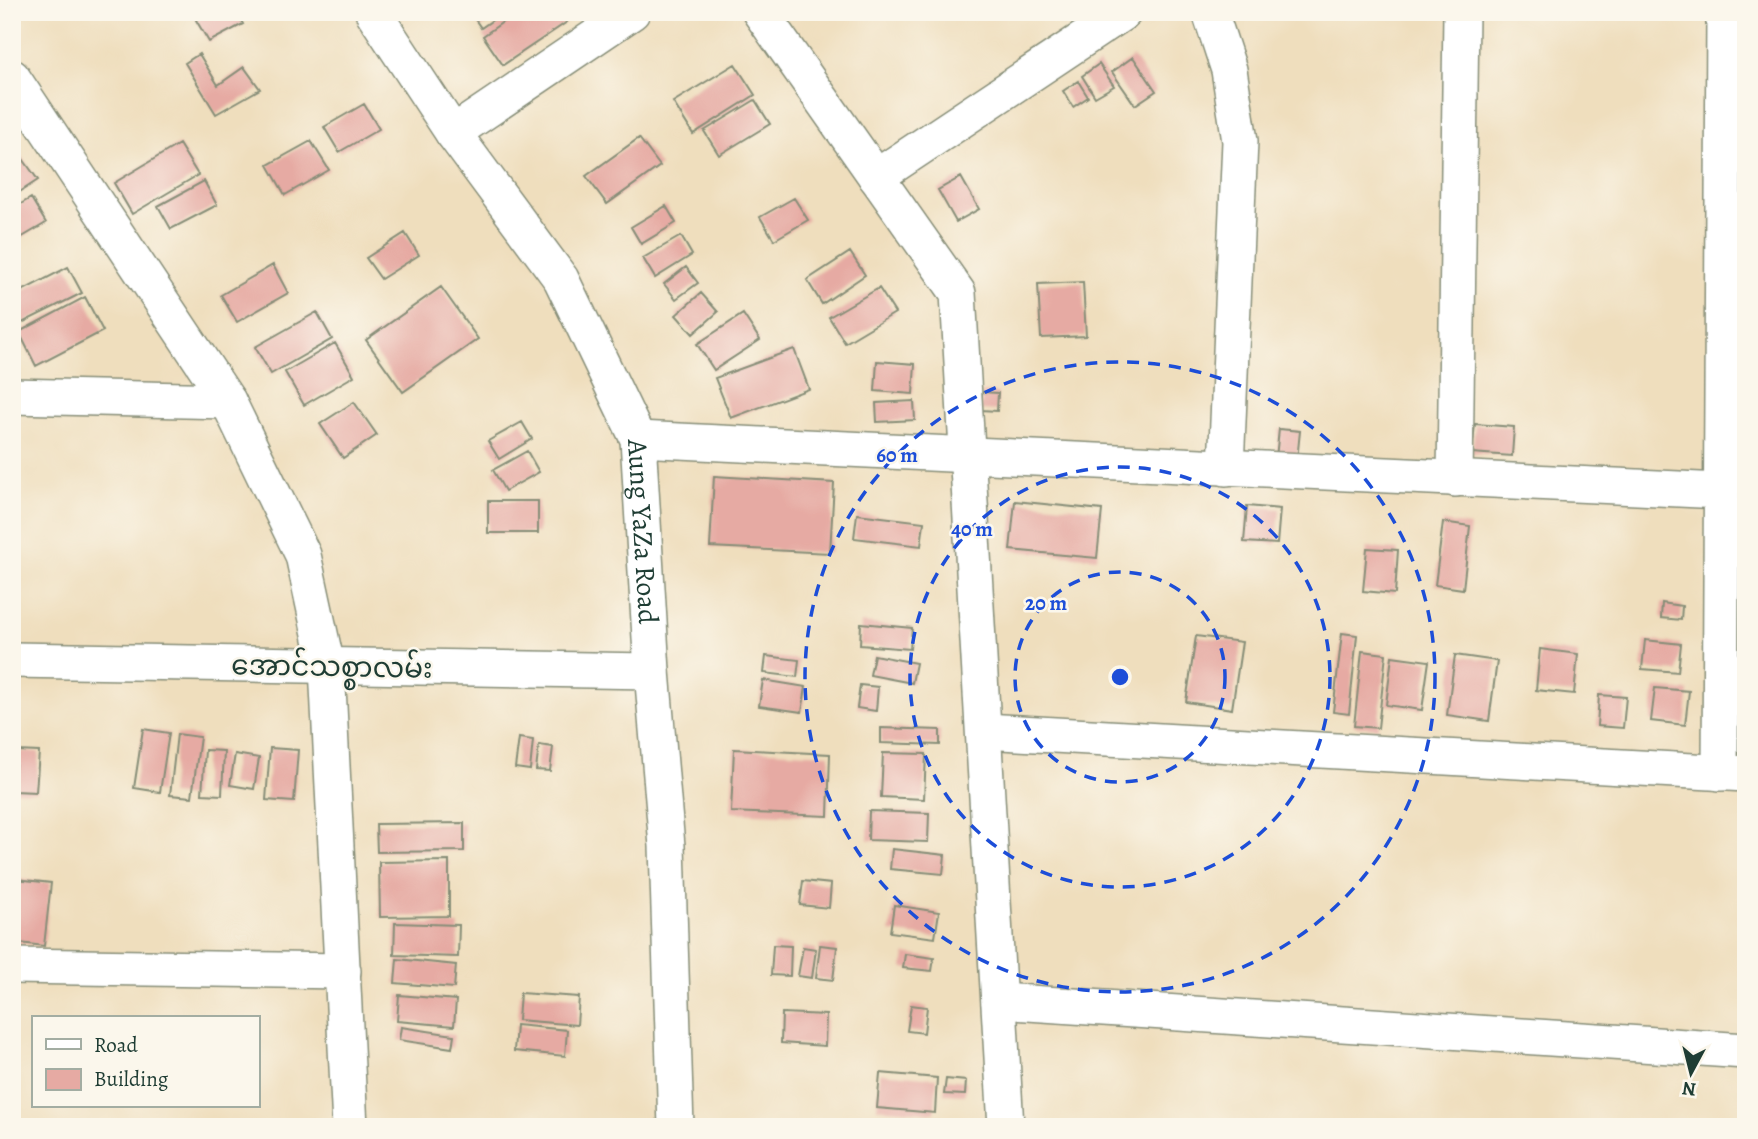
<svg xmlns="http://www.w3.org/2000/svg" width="1758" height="1139" font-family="Alegreya,'Noto Sans Myanmar',serif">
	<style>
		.building { fill: #e6aaa3 }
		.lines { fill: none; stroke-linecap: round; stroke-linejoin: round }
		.minor-casing { stroke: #878e78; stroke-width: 38 }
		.minor { stroke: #fff; stroke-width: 35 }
		.ring { fill: none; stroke: #1d4ed8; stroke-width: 3.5; stroke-dasharray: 12 9 }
		.labels { text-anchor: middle; stroke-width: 5; stroke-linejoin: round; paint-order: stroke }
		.street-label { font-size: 28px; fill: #1f3d34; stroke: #fbf7ec }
		.centre { fill: #1d4ed8; stroke: #fbf7ec; stroke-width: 3.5 }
		.ring-label { font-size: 21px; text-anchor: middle; font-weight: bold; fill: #1d4ed8; stroke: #fbf7ec; stroke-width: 5; stroke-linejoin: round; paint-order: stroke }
	</style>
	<rect width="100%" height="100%" fill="#fbf7ec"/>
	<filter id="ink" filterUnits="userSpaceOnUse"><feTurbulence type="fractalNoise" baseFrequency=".0143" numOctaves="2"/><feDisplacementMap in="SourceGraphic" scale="14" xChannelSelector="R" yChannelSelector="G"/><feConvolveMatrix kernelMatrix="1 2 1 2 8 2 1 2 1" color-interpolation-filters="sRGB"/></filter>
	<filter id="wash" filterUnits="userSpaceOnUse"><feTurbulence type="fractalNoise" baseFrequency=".00686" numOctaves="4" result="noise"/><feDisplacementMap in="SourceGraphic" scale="28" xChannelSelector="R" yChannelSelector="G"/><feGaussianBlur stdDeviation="1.57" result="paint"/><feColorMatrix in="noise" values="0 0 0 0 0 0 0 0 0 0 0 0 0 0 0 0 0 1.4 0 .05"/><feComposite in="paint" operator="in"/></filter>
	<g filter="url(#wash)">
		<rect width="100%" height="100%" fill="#efdebd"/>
		<g id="blocks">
			<!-- building -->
			<path class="building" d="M 209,12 L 236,12 L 243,24 L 209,42 L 196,20 Z
				M 470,12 L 504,12 L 481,28 Z
				M 517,12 L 560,12 L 567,22 L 503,65 L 483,36 Z
				M 199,54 L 218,85 L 244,67 L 260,89 L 216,114 L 185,63 Z
				M 1133,57 L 1156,91 L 1135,105 L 1112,72 Z
				M 735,64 L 755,95 L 693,134 L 673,102 Z
				M 1099,64 L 1114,86 L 1095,97 L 1082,76 Z
				M 1078,81 L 1088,97 L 1073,107 L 1063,91 Z
				M 755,100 L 770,124 L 719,155 L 704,131 Z
				M 364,104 L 379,129 L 339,152 L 324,127 Z
				M 639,138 L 660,166 L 607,204 L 586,176 Z
				M 311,141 L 329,170 L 285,195 L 268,165 Z
				M 179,144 L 198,175 L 132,214 L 114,183 Z
				M 18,152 L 38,180 L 12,197 L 12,156 Z
				M 961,177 L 979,209 L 956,222 L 938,190 Z
				M 204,181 L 217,205 L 171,229 L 158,206 Z
				M 31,198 L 46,223 L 12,243 L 12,209 Z
				M 794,198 L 808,220 L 774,240 L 760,217 Z
				M 666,206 L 676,223 L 641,244 L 631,227 Z
				M 405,233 L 419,255 L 381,279 L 366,258 Z
				M 681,236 L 692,255 L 655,278 L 643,258 Z
				M 850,252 L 865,275 L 822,304 L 807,280 Z
				M 273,265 L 288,293 L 237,322 L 221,295 Z
				M 68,267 L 82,293 L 18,325 L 12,313 L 12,296 Z
				M 686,267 L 698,283 L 676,299 L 664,284 Z
				M 1083,282 L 1086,336 L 1041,338 L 1038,284 Z
				M 441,287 L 478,339 L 403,392 L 366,340 Z
				M 879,288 L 895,313 L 845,343 L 829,317 Z
				M 701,293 L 718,312 L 693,334 L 676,315 Z
				M 85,297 L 103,331 L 36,366 L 19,332 Z
				M 317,312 L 332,339 L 271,374 L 255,347 Z
				M 743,314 L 760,340 L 714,370 L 697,344 Z
				M 335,343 L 354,376 L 304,405 L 285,372 Z
				M 794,349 L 809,389 L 731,418 L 715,378 Z
				M 877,361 L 915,364 L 913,394 L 875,391 Z
				M 982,392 L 998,393 L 997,411 L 981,410 Z
				M 914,401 L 915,420 L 877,422 L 876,403 Z
				M 354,402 L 377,435 L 343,458 L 320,424 Z
				M 522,422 L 532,439 L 499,459 L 488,441 Z
				M 1475,424 L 1514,427 L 1512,456 L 1472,453 Z
				M 1279,429 L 1300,431 L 1297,460 L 1276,458 Z
				M 527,451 L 539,472 L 505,491 L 493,470 Z
				M 714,476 L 834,483 L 830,553 L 710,547 Z
				M 488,501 L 538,501 L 538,533 L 488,533 Z
				M 1015,501 L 1102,510 L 1097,558 L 1010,550 Z
				M 1247,506 L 1280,509 L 1277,544 L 1244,542 Z
				M 857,514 L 924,522 L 921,546 L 854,538 Z
				M 1443,522 L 1470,526 L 1463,589 L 1435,585 Z
				M 1367,548 L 1398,550 L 1395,594 L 1363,591 Z
				M 1662,603 L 1682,606 L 1681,620 L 1661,618 Z
				M 861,623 L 912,628 L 910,649 L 860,645 Z
				M 1342,633 L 1357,635 L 1349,714 L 1333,712 Z
				M 1196,636 L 1242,642 L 1232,709 L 1186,702 Z
				M 1645,640 L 1681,644 L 1678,672 L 1642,669 Z
				M 1540,649 L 1578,654 L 1574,694 L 1536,690 Z
				M 1362,651 L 1386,654 L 1378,728 L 1354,726 Z
				M 874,655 L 916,663 L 912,683 L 870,675 Z
				M 1455,655 L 1497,661 L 1489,721 L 1447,715 Z
				M 766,656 L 799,660 L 797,677 L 764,673 Z
				M 1392,656 L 1429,661 L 1422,710 L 1386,705 Z
				M 763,680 L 806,687 L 802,712 L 759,706 Z
				M 860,685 L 878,687 L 876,711 L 857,708 Z
				M 1655,688 L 1689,691 L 1685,725 L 1651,721 Z
				M 1599,695 L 1626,697 L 1623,728 L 1597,726 Z
				M 881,728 L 940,730 L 940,745 L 881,743 Z
				M 143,729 L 169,733 L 160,792 L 134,788 Z
				M 177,734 L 200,737 L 192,797 L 170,795 Z
				M 519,738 L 533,740 L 530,770 L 515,768 Z
				M 539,745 L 553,747 L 550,771 L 536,770 Z
				M 270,748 L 298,750 L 294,802 L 266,800 Z
				M 734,749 L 830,754 L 828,816 L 731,812 Z
				M 205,750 L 224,751 L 222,795 L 202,794 Z
				M 16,751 L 39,752 L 36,792 L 14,791 Z
				M 883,753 L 926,754 L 924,799 L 881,797 Z
				M 235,754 L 259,758 L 254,789 L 230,785 Z
				M 869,811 L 929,813 L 928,842 L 868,840 Z
				M 464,823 L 464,851 L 377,852 L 376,824 Z
				M 892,849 L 945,855 L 943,874 L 890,869 Z
				M 449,861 L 449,916 L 380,917 L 379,862 Z
				M 16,879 L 51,883 L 44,946 L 12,942 L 12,910 Z
				M 803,881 L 831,884 L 829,908 L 800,905 Z
				M 894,905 L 939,912 L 935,938 L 890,932 Z
				M 395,923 L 459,925 L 458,957 L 394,955 Z
				M 773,945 L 791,946 L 790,976 L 771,975 Z
				M 820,945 L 837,947 L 833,980 L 816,978 Z
				M 803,947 L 816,949 L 812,978 L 798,976 Z
				M 905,954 L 934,958 L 932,971 L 903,968 Z
				M 397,959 L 456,965 L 454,988 L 395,983 Z
				M 520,993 L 579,997 L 577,1025 L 518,1020 Z
				M 399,995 L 456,1000 L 454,1026 L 397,1021 Z
				M 911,1005 L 927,1007 L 924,1033 L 907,1031 Z
				M 782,1013 L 826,1015 L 825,1046 L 781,1043 Z
				M 516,1025 L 567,1030 L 565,1056 L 514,1051 Z
				M 401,1027 L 454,1035 L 452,1048 L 399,1040 Z
				M 880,1073 L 937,1078 L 935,1113 L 877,1108 Z
				M 946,1079 L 966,1081 L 965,1095 L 944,1094 Z"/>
		</g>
	</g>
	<g filter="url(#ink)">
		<use href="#blocks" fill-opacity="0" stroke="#878e78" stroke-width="2"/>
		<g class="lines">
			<!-- minor casing -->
			<g class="minor-casing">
				<g id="minor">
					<path id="s1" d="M 373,12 L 453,133 L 561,279 L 638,439 L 652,671 L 667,846 L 676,1127"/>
					<path d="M 760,12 L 958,293 L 1006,1127"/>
					<path d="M 1210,12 L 1229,70 L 1240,141 L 1226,468"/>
					<path d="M 12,77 L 228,401 L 303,555 L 327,666 L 350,1127"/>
					<path d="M 453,133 L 632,12"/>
					<path d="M 876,177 L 1124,12"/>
					<path d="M 12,396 L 228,401"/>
					<path d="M 638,439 L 1721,491"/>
					<path d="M 1455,479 L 1461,12"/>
					<path d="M 12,660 L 652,671"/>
					<path d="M 984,731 L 1746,774"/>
					<path d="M 1720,773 L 1724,12"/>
					<path d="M 12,966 L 343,971"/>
					<path d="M 999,1001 L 1746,1051"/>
				</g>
			</g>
			<!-- minor -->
			<use href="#minor" class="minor"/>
		</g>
	</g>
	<!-- distance rings -->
	<g class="ring">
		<circle cx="1120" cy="677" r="105"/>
		<circle cx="1120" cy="677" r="210"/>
		<circle cx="1120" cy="677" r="315"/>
	</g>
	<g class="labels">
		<!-- street labels -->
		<g class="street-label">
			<text dy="10" stroke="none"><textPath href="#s1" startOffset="597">Aung YaZa Road</textPath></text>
			<text transform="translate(332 666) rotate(1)" y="10">အောင်သစ္စာလမ်း</text>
		</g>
	</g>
	<circle cx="1120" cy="677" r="10" class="centre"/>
	<g class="ring-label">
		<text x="897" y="462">60 m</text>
		<text x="972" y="536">40 m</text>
		<text x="1046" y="610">20 m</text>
	</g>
	<!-- margin -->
	<rect width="1758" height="1139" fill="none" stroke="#fbf7ec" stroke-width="42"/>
	<!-- legend -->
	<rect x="32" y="1016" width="228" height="91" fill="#fbf7ec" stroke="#a3ada2" stroke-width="2"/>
	<rect x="46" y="1039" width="35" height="10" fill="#ffffff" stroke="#a3ada2" stroke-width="2"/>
	<text x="94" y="1052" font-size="21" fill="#1f3d34">Road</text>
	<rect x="46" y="1069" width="35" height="21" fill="#e6aaa3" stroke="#a3ada2" stroke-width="2"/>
	<text x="94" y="1086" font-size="21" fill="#1f3d34">Building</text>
	<!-- north arrow -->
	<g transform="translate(1691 1073) rotate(187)" stroke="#fbf7ec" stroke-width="5" paint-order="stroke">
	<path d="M0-5L12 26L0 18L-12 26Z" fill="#1f3d34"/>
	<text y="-10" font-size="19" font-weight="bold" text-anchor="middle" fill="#1f3d34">N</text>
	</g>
</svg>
